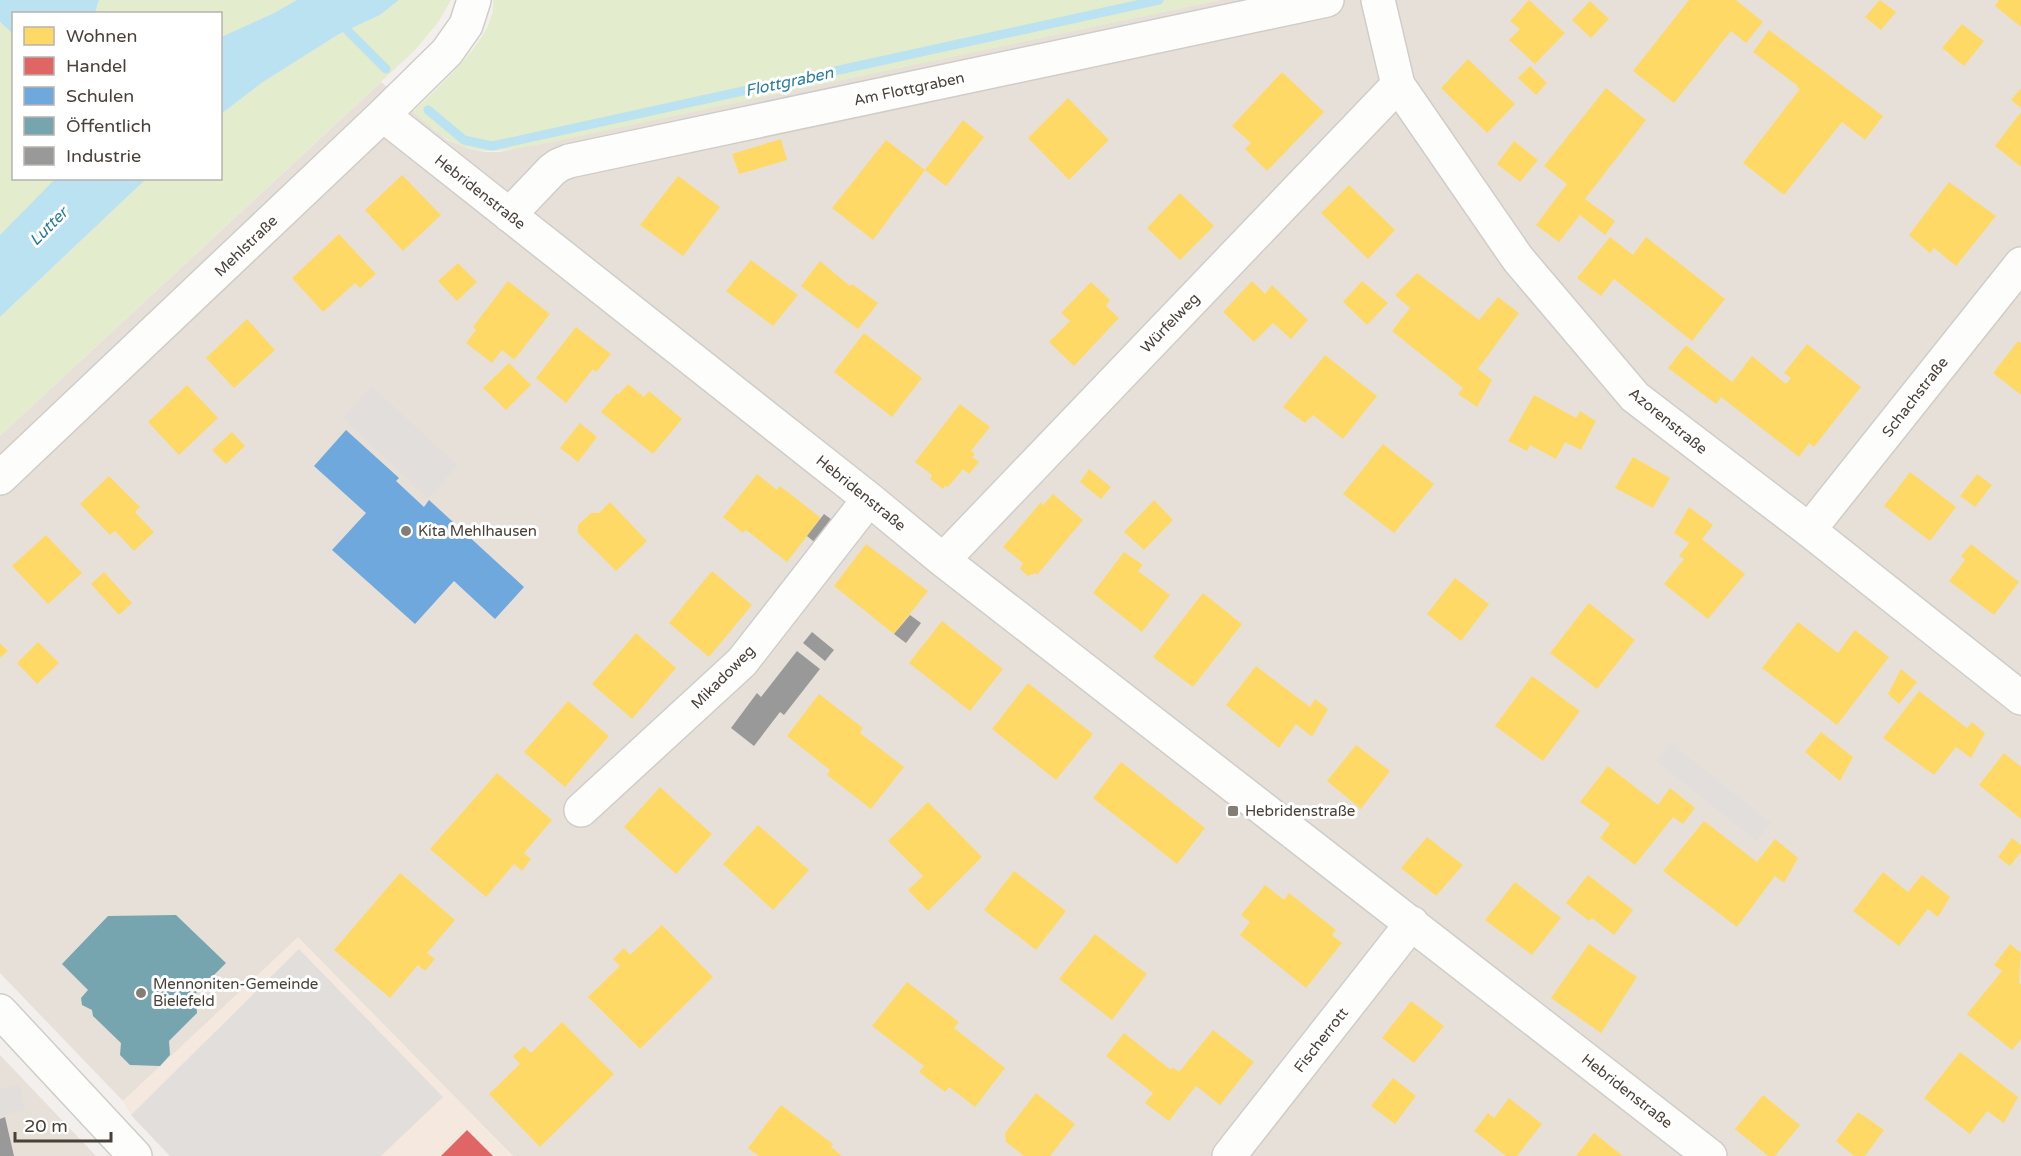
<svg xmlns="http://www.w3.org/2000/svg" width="2021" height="1156" font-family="'Varela Round',sans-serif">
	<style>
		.residential { fill: #e6e0d9 }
		.commercial { fill: #f5e9df }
		.green { fill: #e3eccc }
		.parking { fill: #e1dedc }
		.water { fill: #bbe2f1 }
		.homes { fill: #ffd966 }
		.shops { fill: #e06666 }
		.schools { fill: #6fa8dc }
		.public { fill: #76a5af }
		.industry { fill: #999 }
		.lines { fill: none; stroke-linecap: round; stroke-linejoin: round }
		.stream { stroke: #bbe2f1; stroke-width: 9 }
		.minor-casing { stroke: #d0cdc9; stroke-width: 36 }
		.minor { stroke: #fdfdfc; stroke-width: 33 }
		.poi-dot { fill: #847d76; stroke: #fff; stroke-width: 2 }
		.labels { text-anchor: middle; stroke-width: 6; stroke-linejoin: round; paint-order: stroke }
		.street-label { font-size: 15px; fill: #494037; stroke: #fff }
		.poi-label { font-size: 15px; fill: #494037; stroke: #fff; text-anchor: start }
		.water-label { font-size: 16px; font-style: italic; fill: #277ba1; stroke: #fff }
	</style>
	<rect width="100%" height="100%" fill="#f2efec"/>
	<!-- residential -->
	<path class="residential" d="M 1220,0 L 2021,0 L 2021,1156 L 513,1156 L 298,938 L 123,1101 L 0,973 L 0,436 L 381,82 L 447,140 L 470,149 L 485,152 L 499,152 Z
		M 0,1055 L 96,1156 L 0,1156 Z"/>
	<!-- commercial -->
	<path class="commercial" d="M 298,937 L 513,1156 L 170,1156 L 131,1115 L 123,1101 Z"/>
	<!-- green -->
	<path class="green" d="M 99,0 L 297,0 L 272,14 L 221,37 L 220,14 L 95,14 Z
		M 399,0 L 451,0 L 439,21 L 415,50 L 0,436 L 0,317 L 146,179 L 220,178 L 221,114 L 263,82 L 339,34 L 380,15 Z
		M 493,0 L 1220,0 L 533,146 C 474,156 459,153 413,112 C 437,88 498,36 493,0 Z
		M 0,22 L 13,34 L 14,178 L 56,179 L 0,235 Z"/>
	<!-- parking -->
	<path class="parking" d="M 372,386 L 458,466 L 428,498 L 343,418 Z
		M 1671,743 L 1771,823 L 1756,841 L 1656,761 Z
		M 299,949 L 443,1097 L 381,1156 L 170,1156 L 131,1115 Z
		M 19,1085 L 25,1110 L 0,1116 L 0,1089 Z"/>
	<!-- water -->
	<path class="water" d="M 0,0 L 99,0 L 95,13 L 14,14 L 13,34 L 0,22 Z
		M 297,0 L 399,0 L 380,15 L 339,34 L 263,82 L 221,114 L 221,37 L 272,14 Z
		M 56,178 L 146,179 L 0,317 L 0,235 Z"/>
	<!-- homes -->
	<path class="homes" d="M 1529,0 L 1565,33 L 1535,64 L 1509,40 L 1520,29 L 1510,21 Z
		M 1689,0 L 1736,0 L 1763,22 L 1746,43 L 1731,31 L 1674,103 L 1633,71 Z
		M 1880,0 L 1896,12 L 1881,30 L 1865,17 Z
		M 1999,0 L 2021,0 L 2021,27 L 1995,6 Z
		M 1590,1 L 1609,19 L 1591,38 L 1572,20 Z
		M 1962,24 L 1984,41 L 1964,66 L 1942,48 Z
		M 1769,30 L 1883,116 L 1865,140 L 1842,122 L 1784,195 L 1743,163 L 1800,89 L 1797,88 L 1798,86 L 1753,52 Z
		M 1468,59 L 1515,104 L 1487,133 L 1441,88 Z
		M 1530,66 L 1547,83 L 1536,95 L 1518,78 Z
		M 1282,72 L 1324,112 L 1267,171 L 1245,149 L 1251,143 L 1232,126 Z
		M 1606,88 L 1646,120 L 1585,199 L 1615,221 L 1605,235 L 1580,215 L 1559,242 L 1536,225 L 1567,184 L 1544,166 Z
		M 2021,88 L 2021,108 L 2011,100 Z
		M 1068,98 L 1109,140 L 1069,180 L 1028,138 Z
		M 2021,112 L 2021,167 L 1995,146 Z
		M 963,120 L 984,137 L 946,186 L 925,170 L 873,240 L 832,208 L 886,140 L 925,170 Z
		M 781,139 L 787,160 L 739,174 L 732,154 Z
		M 1514,141 L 1538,160 L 1520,182 L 1497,164 Z
		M 402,175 L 441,215 L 403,251 L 365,210 Z
		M 678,176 L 720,207 L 683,256 L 640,225 Z
		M 1949,182 L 1996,216 L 1956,266 L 1934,248 L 1930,253 L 1909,235 Z
		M 1349,185 L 1395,230 L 1368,259 L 1321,213 Z
		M 1180,193 L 1214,226 L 1180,260 L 1147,228 Z
		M 339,234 L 376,274 L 360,288 L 355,283 L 323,312 L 292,278 Z
		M 1610,237 L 1633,255 L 1646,237 L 1725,299 L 1692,341 L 1614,279 L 1601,296 L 1577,278 Z
		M 751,260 L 798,295 L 773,326 L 726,291 Z
		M 820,261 L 850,286 L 852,284 L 878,303 L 858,329 L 801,286 Z
		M 458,263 L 477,282 L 457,301 L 438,281 Z
		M 1417,273 L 1479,320 L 1498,297 L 1519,313 L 1478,369 L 1492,380 L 1477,407 L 1458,394 L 1463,388 L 1392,331 L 1410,308 L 1395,295 Z
		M 508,281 L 550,314 L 514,360 L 502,350 L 492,363 L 466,343 L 476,330 L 473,327 Z
		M 1252,281 L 1265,294 L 1272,285 L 1308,320 L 1291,339 L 1273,323 L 1254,342 L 1223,312 Z
		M 1362,281 L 1388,303 L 1367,325 L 1343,302 Z
		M 1091,282 L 1110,300 L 1106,306 L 1119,318 L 1074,366 L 1049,342 L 1070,321 L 1061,313 Z
		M 247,319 L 275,350 L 234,388 L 206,358 Z
		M 576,327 L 611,354 L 596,372 L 593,369 L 566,403 L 536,378 Z
		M 864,333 L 922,378 L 892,417 L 834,372 Z
		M 2018,341 L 2021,343 L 2021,395 L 1993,373 Z
		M 1807,344 L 1861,387 L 1814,447 L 1809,443 L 1799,457 L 1721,397 L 1716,404 L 1668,368 L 1686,345 L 1732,382 L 1752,356 L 1786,384 L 1791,378 L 1784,373 Z
		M 1325,355 L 1377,396 L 1343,439 L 1313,415 L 1305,423 L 1283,407 Z
		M 509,363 L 531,385 L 506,410 L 483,388 Z
		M 628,384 L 644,397 L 649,391 L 682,419 L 653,454 L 601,412 L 617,393 L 618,395 Z
		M 187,385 L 218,418 L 179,455 L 148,422 Z
		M 1534,395 L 1576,418 L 1580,411 L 1596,421 L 1581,450 L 1565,442 L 1556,459 L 1530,445 L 1527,451 L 1508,441 Z
		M 960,404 L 990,427 L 971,451 L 975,454 L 972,457 L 979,462 L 969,474 L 963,469 L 948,487 L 945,486 L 943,489 L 930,479 L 932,475 L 915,462 Z
		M 580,423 L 597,437 L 578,462 L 560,448 Z
		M 232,432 L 245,446 L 226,464 L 212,450 Z
		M 1383,444 L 1434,484 L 1394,533 L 1343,494 Z
		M 1633,457 L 1670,478 L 1653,508 L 1615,488 Z
		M 1089,469 L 1111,487 L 1101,499 L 1080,482 Z
		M 1910,472 L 1956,507 L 1930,541 L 1884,506 Z
		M 757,474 L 777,490 L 780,486 L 821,518 L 787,562 L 746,530 L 743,533 L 723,517 Z
		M 1977,474 L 1992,485 L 1975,507 L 1960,496 Z
		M 109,476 L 140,507 L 135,512 L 154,532 L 134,551 L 115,531 L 110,535 L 80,504 Z
		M 1053,494 L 1083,520 L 1037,575 L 1035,573 L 1028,576 L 1020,569 L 1023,563 L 1003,547 L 1041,502 L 1043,505 Z
		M 1154,500 L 1173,520 L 1144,550 L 1124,532 Z
		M 610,502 L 647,541 L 616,571 L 578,533 L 578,525 L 591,513 L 599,513 Z
		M 1689,507 L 1713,525 L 1702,539 L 1745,574 L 1708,619 L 1664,584 L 1684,559 L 1679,556 L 1689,543 L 1674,533 Z
		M 46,535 L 82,573 L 48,604 L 12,566 Z
		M 866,544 L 928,591 L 894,634 L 834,586 Z
		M 1971,544 L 2019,582 L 1994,615 L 1949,581 L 1965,560 L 1961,556 Z
		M 1124,552 L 1143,565 L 1138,571 L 1170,595 L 1142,632 L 1093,593 Z
		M 712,571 L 752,605 L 709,657 L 669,623 Z
		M 104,572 L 132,603 L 119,615 L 91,584 Z
		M 1455,578 L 1489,604 L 1461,641 L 1427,614 Z
		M 1203,593 L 1242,624 L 1193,687 L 1153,657 Z
		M 1589,603 L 1635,640 L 1597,689 L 1550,653 Z
		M 942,621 L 1003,669 L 970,711 L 909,663 Z
		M 1798,622 L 1838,653 L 1855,630 L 1889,657 L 1837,725 L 1762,668 Z
		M 636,633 L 676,668 L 632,719 L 592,684 Z
		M 38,642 L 59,663 L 37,684 L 17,663 Z
		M 0,643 L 8,651 L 0,658 Z
		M 1256,666 L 1310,707 L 1315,699 L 1328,709 L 1312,737 L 1296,724 L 1279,748 L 1226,705 Z
		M 1901,669 L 1917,682 L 1899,704 L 1888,694 Z
		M 1532,676 L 1580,711 L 1543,761 L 1495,726 Z
		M 1028,683 L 1093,734 L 1056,780 L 992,729 Z
		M 1919,691 L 1967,728 L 1972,722 L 1985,733 L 1971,758 L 1956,747 L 1934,775 L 1883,738 Z
		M 819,694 L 863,728 L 860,733 L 904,767 L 871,809 L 827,775 L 830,770 L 787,736 Z
		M 568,701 L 609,736 L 565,787 L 524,752 Z
		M 1821,732 L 1853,757 L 1840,781 L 1805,752 Z
		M 1356,745 L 1390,771 L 1361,809 L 1327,781 Z
		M 2004,753 L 2021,767 L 2021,819 L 1979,785 Z
		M 1121,762 L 1205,828 L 1177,864 L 1093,798 Z
		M 1608,766 L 1658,805 L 1670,788 L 1695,808 L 1683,824 L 1673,817 L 1635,865 L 1600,838 L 1610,824 L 1580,802 Z
		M 497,773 L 552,820 L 524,853 L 531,859 L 522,871 L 514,864 L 486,897 L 430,849 Z
		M 660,787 L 712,834 L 676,874 L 624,827 Z
		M 928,802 L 982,857 L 928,911 L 908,890 L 923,876 L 888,841 Z
		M 1704,821 L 1757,862 L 1775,839 L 1798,858 L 1784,883 L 1775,876 L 1737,927 L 1663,871 Z
		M 758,825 L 809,870 L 773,910 L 723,864 Z
		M 1427,837 L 1463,865 L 1436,896 L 1401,868 Z
		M 2012,838 L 2021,845 L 2021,852 L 2010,866 L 1998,857 Z
		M 1014,871 L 1066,911 L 1036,950 L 984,910 Z
		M 1883,872 L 1908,892 L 1922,875 L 1950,897 L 1938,917 L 1928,909 L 1899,946 L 1853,911 Z
		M 400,873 L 455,920 L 427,953 L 435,959 L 425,971 L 418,965 L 390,998 L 334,950 Z
		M 1588,875 L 1633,910 L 1614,935 L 1592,918 L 1589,921 L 1566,903 Z
		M 1515,882 L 1561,918 L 1532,955 L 1485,920 Z
		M 1265,885 L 1284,900 L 1289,893 L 1336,930 L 1332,935 L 1342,943 L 1306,988 L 1240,935 L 1250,922 L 1241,915 Z
		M 662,925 L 713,977 L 640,1049 L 588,997 L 620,966 L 613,959 L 624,948 L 630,955 Z
		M 1095,934 L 1147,974 L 1112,1020 L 1059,979 Z
		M 1589,944 L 1637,977 L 1601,1033 L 1551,998 Z
		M 2010,944 L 2021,953 L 2019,983 L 2021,984 L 2021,1039 L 2012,1050 L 1967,1014 L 2002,971 L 1994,965 Z
		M 907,982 L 959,1022 L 954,1028 L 1005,1068 L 975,1107 L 949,1087 L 945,1092 L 919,1072 L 924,1066 L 872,1026 Z
		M 1411,1001 L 1444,1026 L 1414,1063 L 1382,1038 Z
		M 562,1022 L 614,1074 L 540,1147 L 489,1094 L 520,1064 L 513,1056 L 524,1046 L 531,1053 Z
		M 1213,1030 L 1254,1062 L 1220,1105 L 1196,1086 L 1169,1121 L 1145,1103 L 1153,1093 L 1106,1056 L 1124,1033 L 1171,1070 L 1173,1067 L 1179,1072 Z
		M 1960,1052 L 2018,1097 L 2004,1123 L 1987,1111 L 1970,1134 L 1924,1098 Z
		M 1393,1078 L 1416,1096 L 1395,1124 L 1371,1106 Z
		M 1036,1093 L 1075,1124 L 1050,1156 L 1024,1156 L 1006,1142 L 1005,1133 Z
		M 1763,1095 L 1800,1125 L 1775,1156 L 1768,1156 L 1735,1129 Z
		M 1509,1098 L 1542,1124 L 1517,1156 L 1506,1156 L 1474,1131 L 1488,1113 L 1494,1118 Z
		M 781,1105 L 833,1144 L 831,1147 L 842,1156 L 759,1156 L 748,1148 Z
		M 1858,1112 L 1884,1130 L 1865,1156 L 1854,1156 L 1836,1141 Z
		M 1594,1133 L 1623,1156 L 1576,1156 Z"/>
	<!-- shops -->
	<path class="shops" d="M 467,1130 L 493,1156 L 441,1156 Z"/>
	<!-- schools -->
	<path class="schools" d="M 346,430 L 399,478 L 396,481 L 424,507 L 429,500 L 524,587 L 495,619 L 454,581 L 415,624 L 332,550 L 366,513 L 314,466 Z"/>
	<!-- public -->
	<path class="public" d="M 176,915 L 226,963 L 193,996 L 196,999 L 197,1013 L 169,1041 L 170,1055 L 160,1066 L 130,1065 L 120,1055 L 121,1043 L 93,1016 L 92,1010 L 82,1005 L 81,998 L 88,990 L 62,964 L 108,916 Z"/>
	<!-- industry -->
	<path class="industry" d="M 824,514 L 835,522 L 818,545 L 807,536 Z
		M 910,615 L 921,623 L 906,643 L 894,634 Z
		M 812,632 L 834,650 L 825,661 L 803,643 Z
		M 797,651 L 820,669 L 784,715 L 780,712 L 754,746 L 731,728 L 757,693 L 761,697 Z
		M 5,1117 L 14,1156 L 0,1156 L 0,1119 Z"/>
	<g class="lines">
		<!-- stream -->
		<path class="stream" d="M 340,23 L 386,69
			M 428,110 L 464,140 L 492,146 L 1159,0"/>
		<!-- minor casing -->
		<g class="minor-casing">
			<path id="minor" d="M 1378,0 L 1398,85 L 1518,259 L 1635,397 L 1809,530 L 2021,698
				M 383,115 L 869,499 L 943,560 L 1710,1156
				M 509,215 L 552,170 L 559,165 L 569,161 L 1327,0
				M 0,478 L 383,115 L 447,52 L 466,25 L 474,0
				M 1809,530 L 2021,264
				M 943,560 L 1398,85
				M 581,810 L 742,662 L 869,499
				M 0,1011 L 135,1156
				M 1229,1156 L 1412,923"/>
		</g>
		<!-- minor -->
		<use href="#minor" class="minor"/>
	</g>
	<!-- markers -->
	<g class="poi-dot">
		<circle cx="406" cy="531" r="6"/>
		<rect x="1227" y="805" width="12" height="12" rx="3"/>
		<circle cx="141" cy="993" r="6"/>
	</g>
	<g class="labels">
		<!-- street labels -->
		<g class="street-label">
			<text transform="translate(909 89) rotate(-12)" y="5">Am Flottgraben</text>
			<text transform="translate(480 192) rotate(38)" y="5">Hebridenstraße</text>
			<text transform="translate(246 246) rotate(-44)" y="5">Mehlstraße</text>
			<text transform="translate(1170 323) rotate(-46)" y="5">Würfelweg</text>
			<text transform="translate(1915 397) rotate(-52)" y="5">Schachstraße</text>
			<text transform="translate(1668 421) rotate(39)" y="5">Azorenstraße</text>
			<text transform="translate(861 493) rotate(39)" y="5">Hebridenstraße</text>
			<text transform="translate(723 677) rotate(-45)" y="5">Mikadoweg</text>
			<text transform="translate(1321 1040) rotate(-52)" y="5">Fischerrott</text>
			<text transform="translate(1627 1091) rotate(38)" y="5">Hebridenstraße</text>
		</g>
		<!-- poi labels -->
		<g class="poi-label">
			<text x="418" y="536">Kita Mehlhausen</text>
			<text x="1245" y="816">Hebridenstraße</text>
			<text x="153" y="989">Mennoniten-Gemeinde<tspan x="153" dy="17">Bielefeld</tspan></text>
		</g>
		<!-- water labels -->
		<g class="water-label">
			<text transform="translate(789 81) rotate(-12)" y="6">Flottgraben</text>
			<text transform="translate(48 226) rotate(-45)" y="6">Lutter</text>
		</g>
	</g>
	<!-- legend -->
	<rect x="12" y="12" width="210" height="168" fill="#ffffff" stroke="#b6b3af" stroke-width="1.5"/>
	<rect x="24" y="27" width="30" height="18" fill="#ffd966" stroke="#b6b3af" stroke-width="1.5"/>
	<text x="66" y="42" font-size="18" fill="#494037">Wohnen</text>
	<rect x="24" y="57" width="30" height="18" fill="#e06666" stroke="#b6b3af" stroke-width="1.5"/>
	<text x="66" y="72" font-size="18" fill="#494037">Handel</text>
	<rect x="24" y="87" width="30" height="18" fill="#6fa8dc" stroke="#b6b3af" stroke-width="1.5"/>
	<text x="66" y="102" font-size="18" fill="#494037">Schulen</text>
	<rect x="24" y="117" width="30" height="18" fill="#76a5af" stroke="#b6b3af" stroke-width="1.5"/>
	<text x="66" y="132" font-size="18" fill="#494037">Öffentlich</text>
	<rect x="24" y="147" width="30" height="18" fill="#999999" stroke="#b6b3af" stroke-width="1.5"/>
	<text x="66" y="162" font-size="18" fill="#494037">Industrie</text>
	<!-- scale -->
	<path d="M15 1132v9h96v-9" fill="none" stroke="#494037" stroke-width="3"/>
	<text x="24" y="1132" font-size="18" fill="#494037" stroke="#ffffff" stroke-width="4.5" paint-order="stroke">20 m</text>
</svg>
